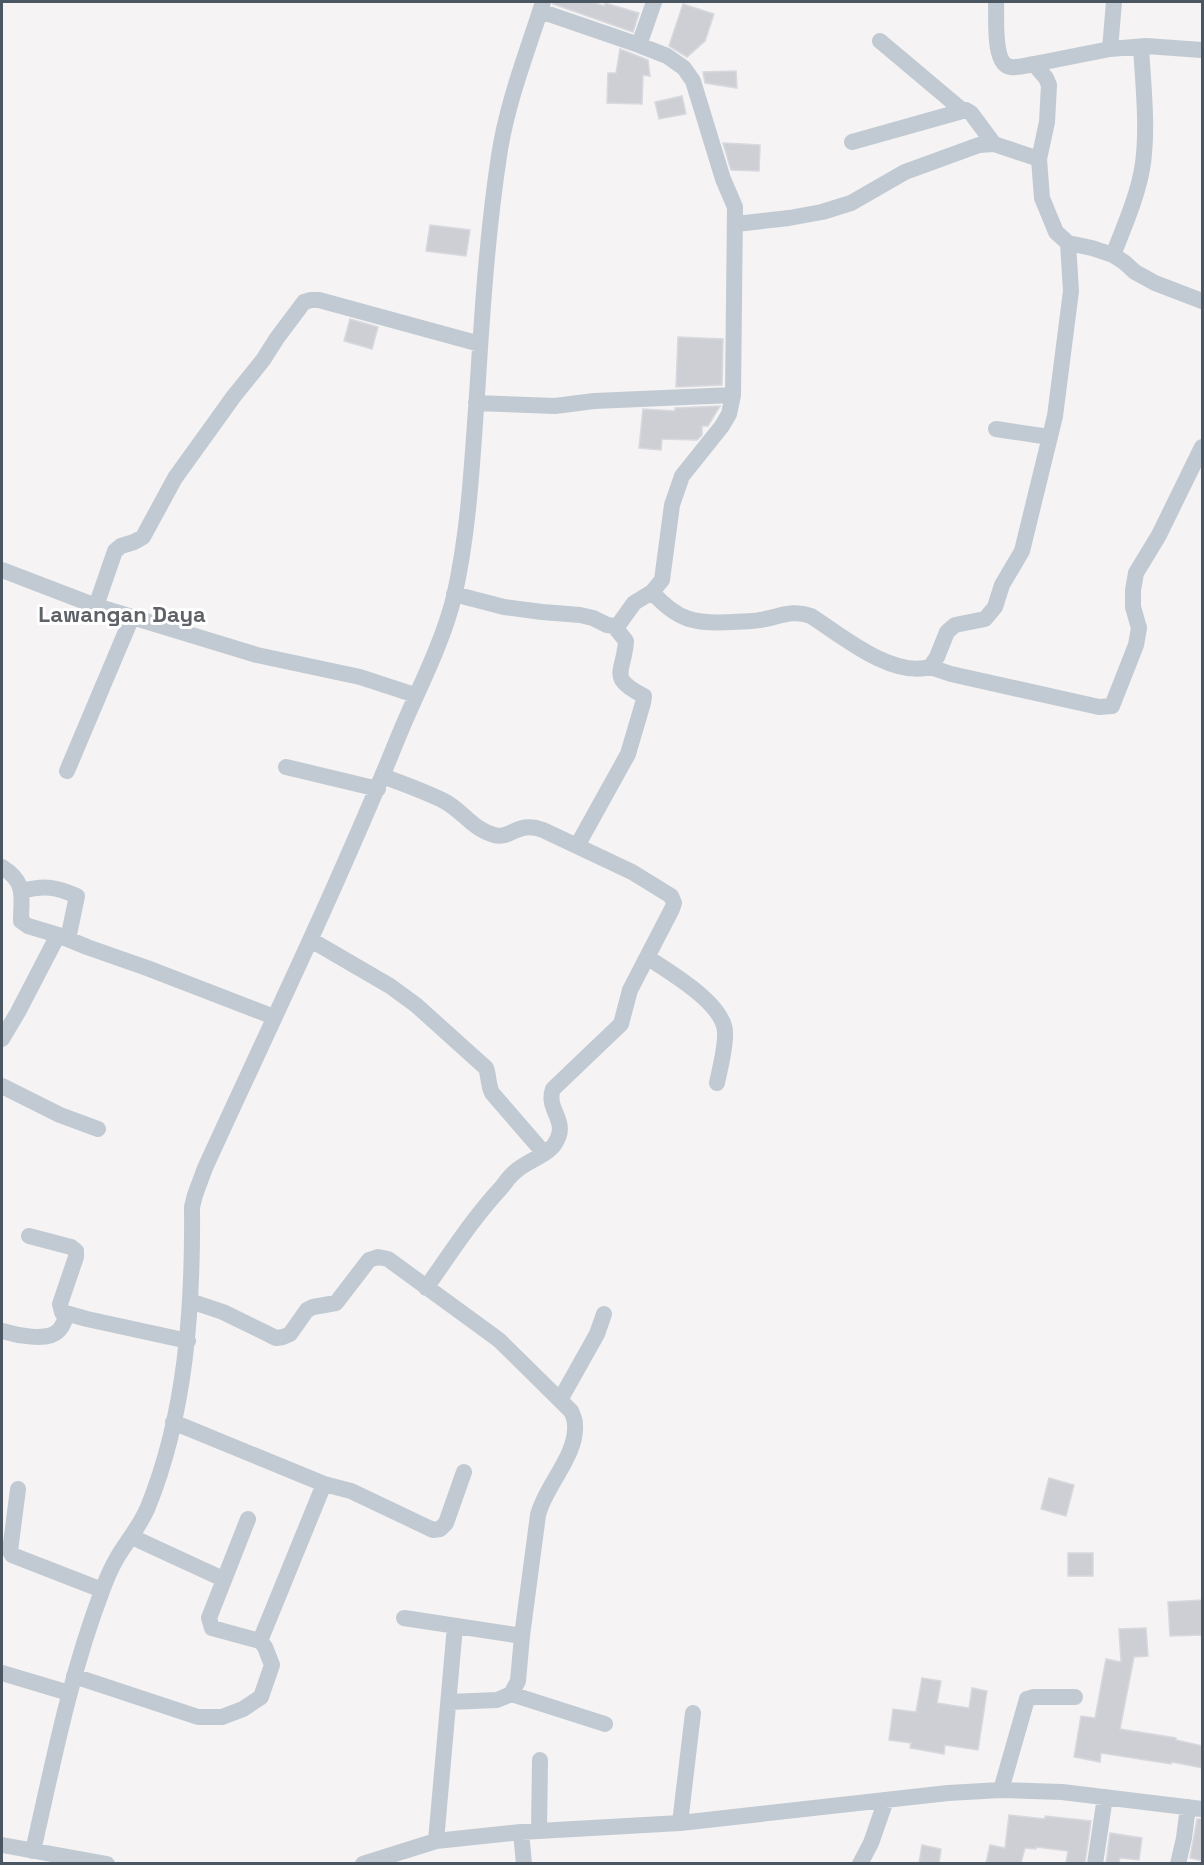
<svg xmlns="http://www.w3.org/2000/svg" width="1204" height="1865" font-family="'Space Grotesk',sans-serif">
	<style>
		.building { fill: #cdcfd5; stroke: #d7d9de; stroke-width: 1.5 }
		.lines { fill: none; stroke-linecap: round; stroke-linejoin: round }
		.street { stroke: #c1cad2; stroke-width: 16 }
		.labels { text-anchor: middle; stroke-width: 6; stroke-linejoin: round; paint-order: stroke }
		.quarter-label { font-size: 22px; font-weight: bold; fill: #5f6368; stroke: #fff }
	</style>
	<rect width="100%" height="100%" fill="#f5f3f3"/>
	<!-- building -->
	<path class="building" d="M 553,2 L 591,2 L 605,6 L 605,3 L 639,13 L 633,32 L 553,4 Z
		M 683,4 L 714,14 L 705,41 L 687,57 L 669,46 Z
		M 620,49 L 648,60 L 650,76 L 643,75 L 642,104 L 607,103 L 608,73 L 616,73 Z
		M 736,71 L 737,88 L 705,83 L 703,72 Z
		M 682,96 L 686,114 L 659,119 L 655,102 Z
		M 723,143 L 760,145 L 759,171 L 731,170 Z
		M 430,225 L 470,230 L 466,256 L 426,251 Z
		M 350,319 L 378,327 L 372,349 L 344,341 Z
		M 678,337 L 723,339 L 722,385 L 676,387 Z
		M 720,406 L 708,426 L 702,426 L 702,435 L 697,440 L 662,439 L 661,450 L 639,448 L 643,409 L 675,411 L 675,408 Z
		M 1049,1478 L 1074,1485 L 1066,1516 L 1041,1509 Z
		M 1068,1553 L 1093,1553 L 1093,1576 L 1068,1576 Z
		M 1203,1600 L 1203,1635 L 1170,1636 L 1168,1602 Z
		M 1146,1628 L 1148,1656 L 1134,1657 L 1120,1729 L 1176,1738 L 1176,1740 L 1203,1746 L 1203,1768 L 1172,1762 L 1171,1764 L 1101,1753 L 1100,1762 L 1074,1757 L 1081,1716 L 1095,1718 L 1106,1659 L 1121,1662 L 1119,1629 Z
		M 922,1678 L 941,1681 L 937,1703 L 969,1708 L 972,1688 L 987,1691 L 978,1750 L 945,1745 L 944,1754 L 910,1748 L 911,1743 L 889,1740 L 893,1709 L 916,1712 Z
		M 1009,1815 L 1045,1819 L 1045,1816 L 1091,1821 L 1085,1863 L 1066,1863 L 1068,1851 L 1036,1847 L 1036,1849 L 1025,1848 L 1021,1863 L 986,1863 L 990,1845 L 1005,1848 Z
		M 1197,1819 L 1203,1819 L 1203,1861 L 1190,1858 Z
		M 1110,1833 L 1142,1838 L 1139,1860 L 1120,1858 L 1119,1863 L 1106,1863 Z
		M 922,1845 L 941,1849 L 939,1863 L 919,1863 Z"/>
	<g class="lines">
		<!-- street -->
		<path class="street" d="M 996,2 C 997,16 992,65 1011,67 C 1018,68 1027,65 1034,64 L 1046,78 L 1049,85 L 1047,122 L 1039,159 L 1042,198 L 1056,232 L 1068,243 L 1092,248 L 1113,255 L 1124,262 L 1135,272 L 1155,283 L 1202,301
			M 880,41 L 962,110
			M 639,45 L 654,2
			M 1110,49 L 1114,2
			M 1034,64 L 1110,49 L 1146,46 L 1202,50
			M 852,142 L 966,110 L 971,113 L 994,144
			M 736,224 L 789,218 L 822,212 L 851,203 L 905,172 L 979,145 L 994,144 L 1039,159
			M 1113,255 C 1124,227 1139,193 1143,163 C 1148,126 1143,83 1141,47
			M 476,403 L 555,406 L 594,401 L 733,395
			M 996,429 L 1049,437
			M 2,570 L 96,606 L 257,655 L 360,677 L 415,695
			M 652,592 C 678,621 695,624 732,622 C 741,621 751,622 760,620 C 780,617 791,609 811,616 C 842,636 892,678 930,667 L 937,657 L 947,632 L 955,625 L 985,619 L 995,607 L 1002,585 L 1022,551 L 1055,416 L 1071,291 L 1068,243
			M 454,594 L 504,607 L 542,612 L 580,615 L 593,618 L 607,625 L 614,626 L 619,624 L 634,603 L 652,592 L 662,580 L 672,505 L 682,476 L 722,426 L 729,414 L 733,395 L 735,207 L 723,179 L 693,81 L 684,68 L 667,56 L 639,45 L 540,11
			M 96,606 L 115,551 L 121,546 L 134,542 L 143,537 L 175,478 L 234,396 L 263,360 L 277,338 L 304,302 L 311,300 L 319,300 L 480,344
			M 930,667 L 951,674 L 1099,707 L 1112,706 L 1136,645 L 1139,628 L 1133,607 L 1133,590 L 1136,573 L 1159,535 L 1202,447
			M 286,767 L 378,789
			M 67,771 L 132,617
			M 383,776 C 403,784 424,791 444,801 C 462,810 472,829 494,835 C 511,840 517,820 543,830 L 632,872 L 671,896 L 674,903 L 672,909 L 630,990 L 621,1024 L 553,1089 C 545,1111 571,1121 554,1145 C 547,1155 526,1162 516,1171 C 510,1175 506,1182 501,1188 C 473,1218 450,1254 426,1288
			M 577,846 L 628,754 L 643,703 L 644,696 C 607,677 624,673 626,641 L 614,626
			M 2,867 C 27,883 21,896 21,921 L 28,926 L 58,935 L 87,947 L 147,968 L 274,1017
			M 22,891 C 45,885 56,887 77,896 L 68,939
			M 311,940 L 390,986 L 416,1005 L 486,1068 C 489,1076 488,1085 492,1093 L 544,1153
			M 647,957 C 669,972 724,1003 725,1032 C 726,1047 720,1068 717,1083
			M 2,1039 L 18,1012 L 58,935
			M 2,1086 L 60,1115 L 98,1129
			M 29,1236 L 71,1247 L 76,1251 L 76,1257 L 60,1304 L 62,1312 L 87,1319 L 188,1341
			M 190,1301 L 223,1312 L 276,1338 L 283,1337 L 290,1334 L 307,1310 L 313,1307 L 336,1303 L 369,1260 L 378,1257 L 388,1259 L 499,1340 L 571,1411 C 573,1415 575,1420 575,1425 C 577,1456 545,1486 538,1515 L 522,1636 L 518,1681 L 511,1694 L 497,1700 L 449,1702
			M 2,1331 C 15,1335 48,1342 58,1331 C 63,1327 65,1319 67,1314
			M 560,1400 L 597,1334 L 604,1314
			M 173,1422 L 324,1484 L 351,1491 L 433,1530 L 440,1529 L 446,1523 L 464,1472
			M 18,1489 L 10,1551 L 12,1555 L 102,1590
			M 132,1537 L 223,1579
			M 404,1618 L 522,1636
			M 260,1641 L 324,1484
			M 2,1673 L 69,1693
			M 74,1676 L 198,1717 L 222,1717 L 243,1709 L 261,1697 L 272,1665 L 265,1647 L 260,1641 L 212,1628 L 209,1618 L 248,1519
			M 511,1694 L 605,1724
			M 1001,1790 L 1027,1699 L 1034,1697 L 1075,1697
			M 680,1823 L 693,1713
			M 539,1831 L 540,1760
			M 521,1832 L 524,1864
			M 436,1841 L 455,1626
			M 2,1845 L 107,1864
			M 33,1851 C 53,1763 70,1675 102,1591 C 106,1580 111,1568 117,1558 C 127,1541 140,1526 148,1507 C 186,1413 193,1308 192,1207 L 195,1195 L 205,1168 C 270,1026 338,885 397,740 C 416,693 441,648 454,597 C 469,531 472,463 477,395 C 482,315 487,235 499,156 C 507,102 527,53 543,2
			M 363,1864 L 436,1841 L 521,1832 L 680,1823 L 948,1793 L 1001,1790 L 1062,1792 L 1202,1809
			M 860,1864 L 871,1843 L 886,1800
			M 1095,1864 L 1105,1797
			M 1178,1864 L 1184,1838 L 1188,1807"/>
	</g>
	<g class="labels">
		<!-- quarter labels -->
		<g class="quarter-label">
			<text x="122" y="622">Lawangan Daya</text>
		</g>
	</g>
	<!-- border -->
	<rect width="1204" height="1865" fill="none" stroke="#4a5661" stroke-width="6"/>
</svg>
